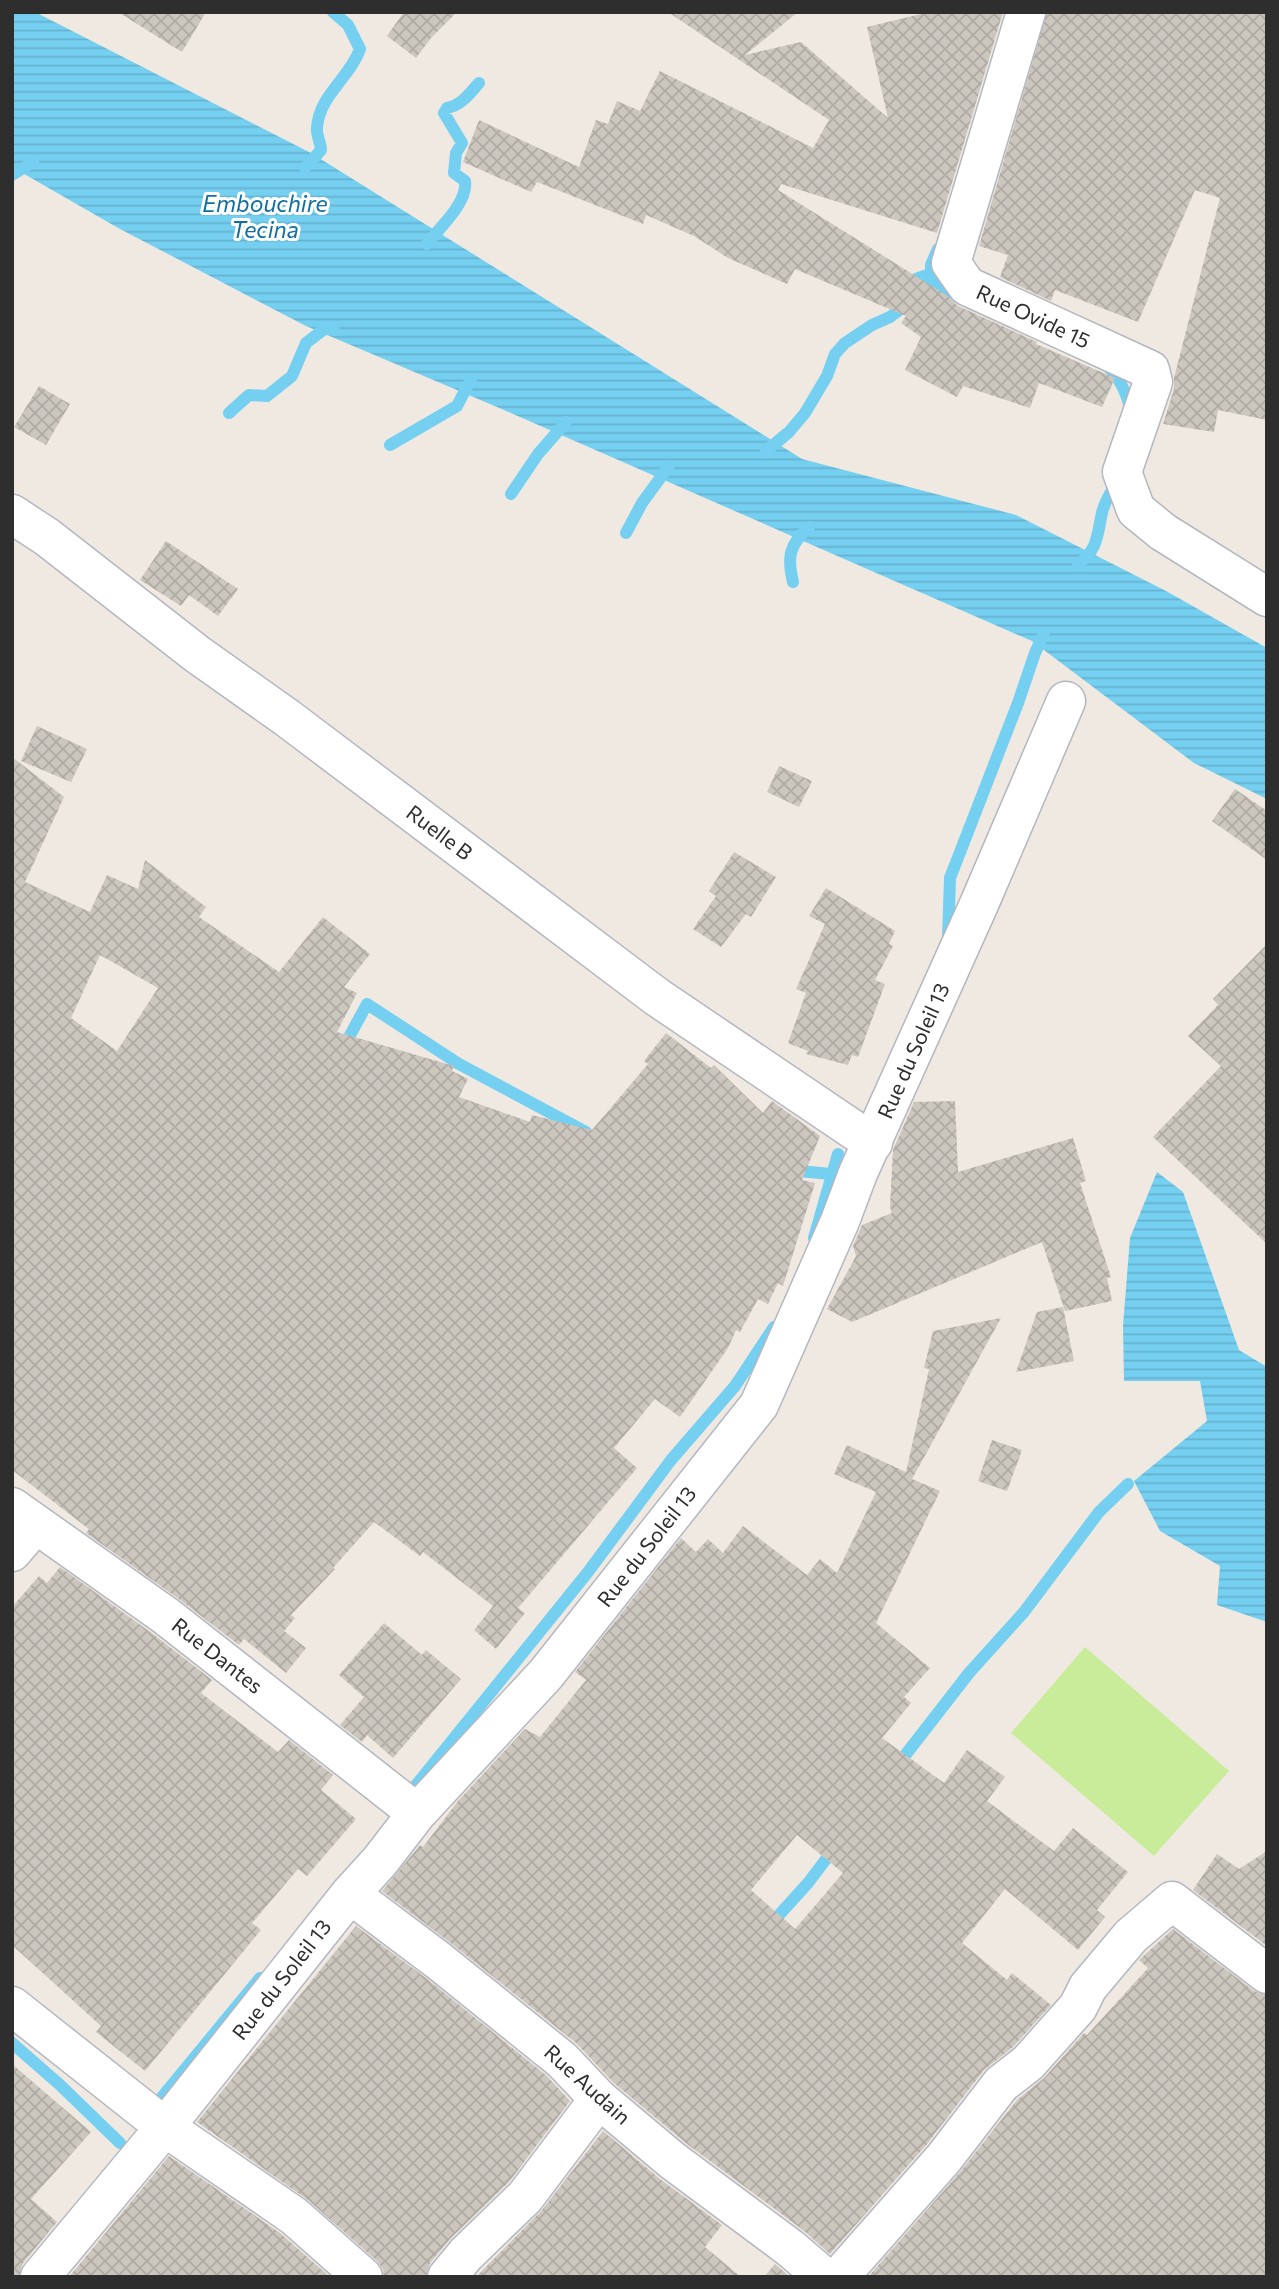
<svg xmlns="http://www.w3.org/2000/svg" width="1279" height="2289" font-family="Commissioner,sans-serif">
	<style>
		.pitch { fill: #c9ec9a }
		.water { fill: url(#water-rules) }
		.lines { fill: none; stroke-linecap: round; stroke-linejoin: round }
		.stream { stroke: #75cff0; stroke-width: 12 }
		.building { fill: url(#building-cross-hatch); fill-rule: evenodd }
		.minor-casing { stroke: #b4b7c1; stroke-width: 41 }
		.minor { stroke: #fff; stroke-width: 38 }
		.labels { text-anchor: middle; stroke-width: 6; stroke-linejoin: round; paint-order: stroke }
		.street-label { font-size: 21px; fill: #2e2e2e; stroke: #fff }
		.water-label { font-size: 23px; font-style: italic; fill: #0d6fa3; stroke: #fff }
	</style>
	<defs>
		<pattern id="water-rules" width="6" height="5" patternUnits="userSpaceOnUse" patternTransform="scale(1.75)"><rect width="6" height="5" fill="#75cff0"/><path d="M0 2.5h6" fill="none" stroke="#66b2ce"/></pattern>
		<pattern id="building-cross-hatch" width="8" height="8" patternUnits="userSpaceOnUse" patternTransform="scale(1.75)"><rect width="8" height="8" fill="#cbc7bf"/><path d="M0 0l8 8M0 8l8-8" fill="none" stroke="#afaba4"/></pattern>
	</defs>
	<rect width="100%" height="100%" fill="#efe9e1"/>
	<!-- pitch -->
	<path class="pitch" d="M 1085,1647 L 1229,1771 L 1154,1856 L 1011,1733 Z"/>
	<!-- water -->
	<path class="water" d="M 12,12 L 35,12 L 311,153 L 802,459 L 1016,515 L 1166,591 L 1267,648 L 1267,799 L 1194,763 L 1032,641 L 504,410 L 306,326 L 120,229 L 12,167 Z
		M 1157,1172 L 1183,1192 L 1239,1350 L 1267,1367 L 1267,1622 L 1217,1605 L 1220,1566 L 1160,1531 L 1134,1481 L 1207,1421 L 1200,1381 L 1124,1381 L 1123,1326 L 1130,1238 Z"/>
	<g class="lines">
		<!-- stream -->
		<path class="stream" d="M 305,168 L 321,150 C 321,143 316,135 317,128 C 319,95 350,78 360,49 L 348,25 L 333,12
			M 12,175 L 33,162
			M 427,244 C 439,228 468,203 465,181 L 454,173 L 456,153 L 462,143 L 444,113 L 447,108 C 462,105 469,94 479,83
			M 938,249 L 931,265 L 931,279 L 960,298
			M 1106,365 C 1119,376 1128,395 1131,413
			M 229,413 L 249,395 L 267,396 L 292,376 L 306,343 L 327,327 L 334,330
			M 390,445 L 457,406 L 471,379
			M 766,451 L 789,432 L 805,413 L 827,376 L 835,354 L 845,343 L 872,325 L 890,317 L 898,311 L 903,301 L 901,296 L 908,282 L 930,274
			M 511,494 L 538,454 L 566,422
			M 626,533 L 642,503 L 669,466
			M 1078,564 C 1099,549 1097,534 1102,513 C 1104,502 1112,491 1117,481
			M 793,582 C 787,557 789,545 809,527
			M 948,939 L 950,878 L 1018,703 L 1035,653 L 1044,633
			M 342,1050 L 367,1004 L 459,1064 L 586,1132
			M 788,1170 L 831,1174
			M 814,1238 L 838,1154
			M 896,1767 L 969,1673 L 1024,1612 L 1099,1512 L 1128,1484
			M 409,1794 L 588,1572 L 671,1460 L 735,1386 L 774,1327
			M 769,1926 L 808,1883 L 836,1846
			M 12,2043 L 59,2084 L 120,2143
			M 151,2107 L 153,2108 L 260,1978"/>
	</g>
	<!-- building -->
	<path class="building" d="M 118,12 L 206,12 L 182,52 Z
		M 404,12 L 457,12 L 431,38 L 416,58 L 387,36 Z
		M 668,12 L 798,12 L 745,55 L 801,42 L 888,118 L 867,27 L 929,12 L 1003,12 L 937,233 L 781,184 L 778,190 L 946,295 L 958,306 L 1037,342 L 1036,344 L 1115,378 L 1102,407 L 1039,383 L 1030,408 L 963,386 L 957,397 L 905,370 L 921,337 L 901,323 L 906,316 L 795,269 L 787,284 L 728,258 L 694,236 L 646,215 L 643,224 L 537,182 L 531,192 L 463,162 L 479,120 L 579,167 L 596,120 L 608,124 L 617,101 L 640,111 L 660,71 L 813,148 L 829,120 Z
		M 1047,12 L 1267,12 L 1267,420 L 1218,410 L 1214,432 L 1163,424 L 1174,389 L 1174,378 L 1220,198 L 1195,190 L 1138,322 L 1055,290 L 1051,301 L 1000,277 L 1008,255 L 979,246 Z
		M 39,386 L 70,404 L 46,445 L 14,427 Z
		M 166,541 L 238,589 L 218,616 L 189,595 L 181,606 L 140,580 Z
		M 37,726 L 87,749 L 71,782 L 21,761 Z
		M 12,757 L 64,797 L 25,882 L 90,912 L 107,875 L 138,889 L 145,860 L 206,907 L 199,917 L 279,972 L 323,917 L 370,954 L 344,987 L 357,993 L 337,1032 L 454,1066 L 452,1071 L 468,1079 L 459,1097 L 530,1122 L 532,1115 L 592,1130 L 648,1064 L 644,1061 L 666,1033 L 711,1068 L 714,1065 L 763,1113 L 772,1101 L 820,1136 L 802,1180 L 815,1183 L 783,1286 L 778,1283 L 768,1304 L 758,1299 L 740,1332 L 736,1330 L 728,1348 L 680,1417 L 655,1399 L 614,1448 L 637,1468 L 518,1608 L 525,1613 L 496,1649 L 474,1630 L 493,1606 L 423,1552 L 420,1556 L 374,1522 L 333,1568 L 335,1569 L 291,1615 L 295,1618 L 284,1631 L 306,1648 L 286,1673 L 244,1639 L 239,1645 L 179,1599 L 86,1533 L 89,1529 L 12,1470 ZM 100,955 L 158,988 L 117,1051 L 71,1018 Z
		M 779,766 L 812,781 L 799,807 L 767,792 Z
		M 1235,789 L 1267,811 L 1267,860 L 1212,821 Z
		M 734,852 L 776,877 L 751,917 L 746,914 L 721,947 L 693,929 L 716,896 L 709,891 Z
		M 826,888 L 895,931 L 889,944 L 893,946 L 875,980 L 885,984 L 858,1057 L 852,1055 L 848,1065 L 806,1054 L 808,1051 L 788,1043 L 806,993 L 796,989 L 825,924 L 809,916 Z
		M 1267,944 L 1267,1244 L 1153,1137 L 1221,1066 L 1188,1036 L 1218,1005 L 1213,999 Z
		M 955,1101 L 958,1172 L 1073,1138 L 1086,1181 L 1080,1183 L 1111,1277 L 1107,1278 L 1112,1301 L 1065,1311 L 1042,1242 L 852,1322 L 827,1309 L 856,1256 L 853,1246 L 862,1225 L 892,1213 L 890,1207 L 893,1150 L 914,1102 Z
		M 1063,1307 L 1074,1361 L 1016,1372 L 1037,1312 Z
		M 1001,1318 L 912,1479 L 940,1491 L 876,1623 L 930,1668 L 904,1697 L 911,1703 L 882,1738 L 944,1783 L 967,1750 L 1005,1777 L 987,1801 L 1054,1851 L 1073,1828 L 1128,1872 L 1097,1910 L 1105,1917 L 1078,1950 L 1005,1889 L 962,1943 L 1007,1980 L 1012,1973 L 1051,2005 L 1013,2047 L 984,2070 L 927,2144 L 830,2254 L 803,2230 L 687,2144 L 614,2083 L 576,2043 L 452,1944 L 382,1891 L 420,1845 L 423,1847 L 458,1801 L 525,1729 L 540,1737 L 586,1680 L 575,1672 L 681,1538 L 696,1552 L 708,1539 L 723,1553 L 743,1526 L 807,1575 L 820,1559 L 837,1573 L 876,1492 L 834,1474 L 847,1445 L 906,1472 L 929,1369 L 924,1368 L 933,1331 ZM 797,1835 L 843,1873 L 795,1929 L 751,1890 Z
		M 992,1440 L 1022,1450 L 1007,1491 L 978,1481 Z
		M 60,1567 L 153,1634 L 212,1680 L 201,1693 L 278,1752 L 289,1740 L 333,1775 L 321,1790 L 356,1819 L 307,1876 L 298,1869 L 252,1923 L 261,1930 L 145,2071 L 96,2032 L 101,2026 L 12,1945 L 12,1607 L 39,1576 L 47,1583 Z
		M 384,1623 L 422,1655 L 426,1650 L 461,1679 L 393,1758 L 367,1735 L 362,1742 L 340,1725 L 364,1697 L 339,1675 Z
		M 1267,1851 L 1267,1946 L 1193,1890 L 1217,1854 L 1239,1869 Z
		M 356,1926 L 426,1978 L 547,2076 L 570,2101 L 509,2182 L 451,2238 L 430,2263 L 426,2277 L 384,2277 L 383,2269 L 377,2261 L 308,2200 L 197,2122 Z
		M 1173,1929 L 1254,1991 L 1267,1995 L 1267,2277 L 868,2277 L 960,2172 L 1017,2100 L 1044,2078 L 1084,2033 L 1087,2035 L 1148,1968 L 1139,1960 Z
		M 12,2064 L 91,2132 L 31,2199 L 57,2222 L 23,2263 L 19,2277 L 12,2277 Z
		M 603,2131 L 660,2179 L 722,2225 L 705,2247 L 741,2277 L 476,2277 L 542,2210 Z
		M 169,2156 L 280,2233 L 330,2277 L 69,2277 Z
		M 775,2264 L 776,2265 L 790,2277 L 764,2277 Z"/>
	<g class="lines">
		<!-- minor casing -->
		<g class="minor-casing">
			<path id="minor" d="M 1026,12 L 951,263 L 967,286 L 1150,370 L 1153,382 L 1122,472 L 1136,510 L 1163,532 L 1267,597
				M 12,514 L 47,537 L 197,654 L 286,717 L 657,997 L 873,1143
				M 12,1507 L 166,1616 L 417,1813
				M 12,1552 L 35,1525
				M 350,1894 L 439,1961 L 562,2060 L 599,2099 L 673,2161 L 790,2248 L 824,2277
				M 12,2006 L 165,2127 L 294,2216 L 363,2277
				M 40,2277 L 165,2127 L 350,1894 L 380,1861 L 417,1813 L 546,1674 L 759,1405 L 840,1221 L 858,1173 L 980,902 L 1066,701
				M 447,2277 L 466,2254 L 525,2197 L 599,2099
				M 839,2277 L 944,2158 L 1001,2084 L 1028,2063 L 1078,2007 L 1088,1987 L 1131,1936 L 1172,1901 L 1267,1974"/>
		</g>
		<!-- minor -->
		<use href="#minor" class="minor"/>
	</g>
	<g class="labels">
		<!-- street labels -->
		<g class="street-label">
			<text transform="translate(1033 317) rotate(25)" y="7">Rue Ovide 15</text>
			<text transform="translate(439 833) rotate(37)" y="7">Ruelle B</text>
			<text transform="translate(914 1051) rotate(-66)" y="7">Rue du Soleil 13</text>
			<text transform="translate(647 1547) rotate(-52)" y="7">Rue du Soleil 13</text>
			<text transform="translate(217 1656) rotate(38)" y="7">Rue Dantes</text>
			<text transform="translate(282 1980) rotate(-52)" y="7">Rue du Soleil 13</text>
			<text transform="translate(587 2085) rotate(42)" y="7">Rue Audain</text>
		</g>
		<!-- water labels -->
		<g class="water-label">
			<text x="265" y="212">Embouchire<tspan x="265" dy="26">Tecina</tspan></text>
		</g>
	</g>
	<!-- border -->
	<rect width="1279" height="2289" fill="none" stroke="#2e2e2e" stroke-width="28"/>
</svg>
